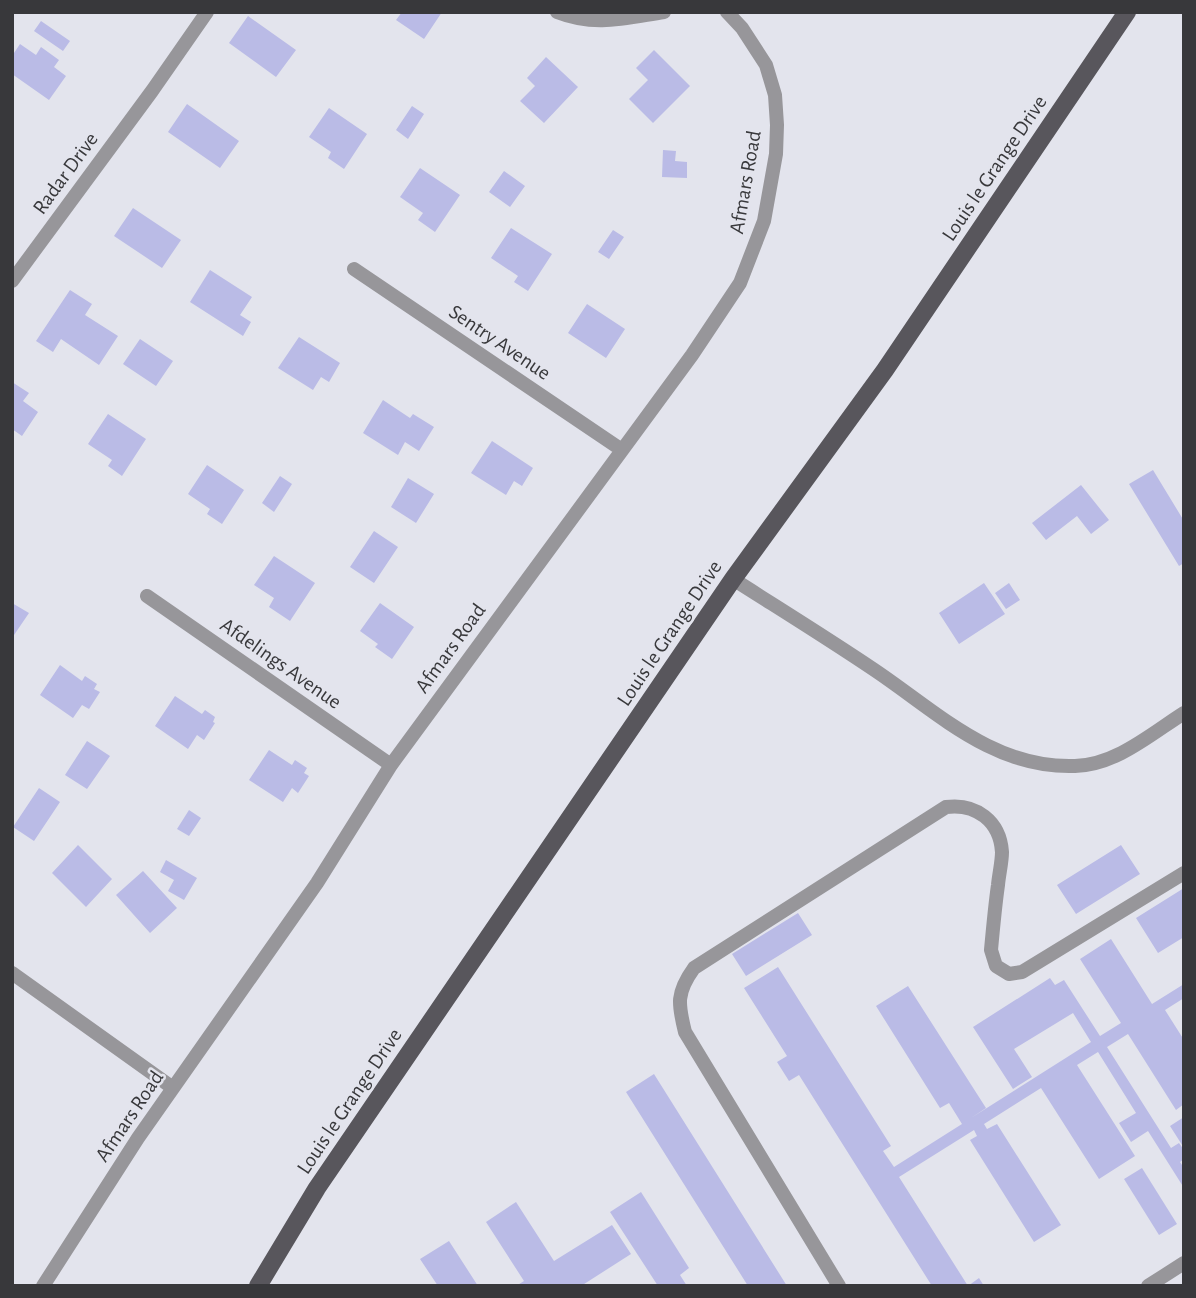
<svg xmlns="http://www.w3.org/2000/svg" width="1196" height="1298" font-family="'Alegreya Sans',sans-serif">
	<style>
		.building { fill: #babbe6 }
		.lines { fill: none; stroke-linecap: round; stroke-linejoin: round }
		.street { stroke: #97969a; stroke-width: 14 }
		.primary { stroke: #58565c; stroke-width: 18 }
		.labels { text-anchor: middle; stroke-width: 5; stroke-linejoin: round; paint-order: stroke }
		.street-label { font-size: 21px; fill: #38383b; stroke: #e3e4ed }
	</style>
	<rect width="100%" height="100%" fill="#e3e4ed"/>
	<!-- building -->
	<path class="building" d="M 402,12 L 442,12 L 424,39 L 396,20 Z
		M 248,16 L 296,50 L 276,77 L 229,43 Z
		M 41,21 L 70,41 L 63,51 L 34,31 Z
		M 20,44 L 36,55 L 41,47 L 59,60 L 54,67 L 66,76 L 49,100 L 12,74 L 12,56 Z
		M 654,50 L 690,86 L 653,123 L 629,99 L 648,80 L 636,68 Z
		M 546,57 L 578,87 L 544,123 L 520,101 L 535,86 L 527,78 Z
		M 187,104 L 239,141 L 220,168 L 168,132 Z
		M 412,106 L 424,114 L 408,139 L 396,130 Z
		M 329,108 L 367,134 L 344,169 L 328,158 L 331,152 L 309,137 Z
		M 663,150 L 676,151 L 675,161 L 687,162 L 687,178 L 662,177 Z
		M 420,168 L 460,195 L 435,232 L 418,220 L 423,213 L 400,197 Z
		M 504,171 L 525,186 L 510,207 L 489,192 Z
		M 133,208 L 181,240 L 162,268 L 114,236 Z
		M 511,228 L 552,254 L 528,291 L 514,282 L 518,276 L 491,258 Z
		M 613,230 L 624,237 L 609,259 L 598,252 Z
		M 210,270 L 252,297 L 240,315 L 251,322 L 243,336 L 190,302 Z
		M 70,290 L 92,304 L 85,315 L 118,336 L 99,365 L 61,339 L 53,352 L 36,341 Z
		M 587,304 L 625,329 L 606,358 L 568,333 Z
		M 299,337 L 340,363 L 329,382 L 321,377 L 313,390 L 278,368 Z
		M 140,339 L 173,361 L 156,386 L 123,364 Z
		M 12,382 L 29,393 L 23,401 L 38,412 L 22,436 L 12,429 Z
		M 383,400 L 410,418 L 413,414 L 434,427 L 419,451 L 405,442 L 398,455 L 363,433 Z
		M 108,414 L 146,439 L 122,476 L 108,466 L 112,460 L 88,444 Z
		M 492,441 L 533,468 L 522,486 L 514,481 L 506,495 L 471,473 Z
		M 207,465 L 244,490 L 222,524 L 207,514 L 210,509 L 188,494 Z
		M 1153,470 L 1184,521 L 1184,563 L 1179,566 L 1129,484 Z
		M 280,476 L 292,484 L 274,512 L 262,503 Z
		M 408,478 L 434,494 L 416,523 L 391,507 Z
		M 1081,485 L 1109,520 L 1091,534 L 1077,516 L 1046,540 L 1032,523 Z
		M 374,531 L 398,547 L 374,583 L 350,567 Z
		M 274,556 L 315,583 L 290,621 L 269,607 L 274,598 L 254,585 Z
		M 984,583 L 1005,614 L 959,644 L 939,613 Z
		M 1009,583 L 1020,600 L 1006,609 L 995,593 Z
		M 12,603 L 29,613 L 12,638 Z
		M 380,603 L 414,627 L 392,659 L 375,647 L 378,644 L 360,631 Z
		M 60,665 L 82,681 L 85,676 L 97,684 L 94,689 L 100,692 L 89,709 L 82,705 L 73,718 L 40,695 Z
		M 175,696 L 202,714 L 205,710 L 215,717 L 213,722 L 215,723 L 204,740 L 197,735 L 188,749 L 155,726 Z
		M 87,741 L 110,756 L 87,789 L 65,775 Z
		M 269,750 L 292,765 L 295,760 L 307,768 L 304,773 L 309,776 L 298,793 L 292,788 L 283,802 L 249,780 Z
		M 39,788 L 60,802 L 34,841 L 13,827 Z
		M 189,810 L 201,818 L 189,836 L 177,829 Z
		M 78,845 L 112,879 L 86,907 L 52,873 Z
		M 1121,845 L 1140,874 L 1076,914 L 1057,885 Z
		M 166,860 L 197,878 L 184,900 L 168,891 L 174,880 L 160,872 Z
		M 143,871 L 177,908 L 150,933 L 116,895 Z
		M 1184,888 L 1184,937 L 1158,953 L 1136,918 Z
		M 798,913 L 812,935 L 746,976 L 732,954 Z
		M 1111,939 L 1152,1004 L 1184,984 L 1184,998 L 1165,1010 L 1184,1040 L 1184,1104 L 1176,1110 L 1128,1034 L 1107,1047 L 1171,1148 L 1179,1143 L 1184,1150 L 1184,1159 L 1180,1162 L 1184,1168 L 1184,1188 L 1148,1131 L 1131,1142 L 1119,1123 L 1136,1113 L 1098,1052 L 1077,1065 L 1135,1156 L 1099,1179 L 1041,1088 L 984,1124 L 987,1129 L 997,1124 L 1061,1225 L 1034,1242 L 970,1140 L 977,1136 L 974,1130 L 899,1177 L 968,1286 L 979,1278 L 984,1286 L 932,1286 L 799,1075 L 789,1081 L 777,1062 L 787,1056 L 744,988 L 778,967 L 891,1146 L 883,1151 L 894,1167 L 962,1124 L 949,1103 L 940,1108 L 876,1006 L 908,986 L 986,1108 L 971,1118 L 1091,1042 L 1073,1013 L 1014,1049 L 1032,1077 L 1013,1089 L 973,1027 L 1050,978 L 1055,985 L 1064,980 L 1100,1036 L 1121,1023 L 1080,959 Z
		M 654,1074 L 787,1286 L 748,1286 L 626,1092 Z
		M 1184,1117 L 1184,1148 L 1170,1126 Z
		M 1142,1168 L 1177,1224 L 1159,1235 L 1124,1179 Z
		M 641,1192 L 689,1268 L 680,1275 L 687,1286 L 658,1286 L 610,1212 Z
		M 516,1202 L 554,1261 L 612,1225 L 631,1254 L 581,1286 L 516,1286 L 524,1281 L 486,1222 Z
		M 449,1241 L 478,1286 L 438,1286 L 420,1259 Z"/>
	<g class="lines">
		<!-- street -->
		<path class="street" d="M 557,12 C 595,27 625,18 664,12
			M 354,269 L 622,450
			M 12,281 L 152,91 L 207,12
			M 733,579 C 780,609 827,638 873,669 C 936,711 993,769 1075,766 C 1116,765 1151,734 1184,713
			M 147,596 L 391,765
			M 12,973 L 173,1088
			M 43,1286 L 138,1138 L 317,883 L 391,765 L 692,355 L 740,283 L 764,221 L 776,154 L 777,125 L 775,95 L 766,65 L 742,28 L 727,12
			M 839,1286 L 685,1032 C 678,1004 676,993 694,968 L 946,807 C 976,803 1000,821 1002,852 C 1002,862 999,874 998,885 C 995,906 993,928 991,950 L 996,966 L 1009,974 L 1022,972 L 1184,873
			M 1148,1286 L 1184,1263"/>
		<!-- primary -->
		<path class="primary" d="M 258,1286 L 317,1188 L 733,579 L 885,370 L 1127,12"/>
	</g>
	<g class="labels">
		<!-- street labels -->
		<g class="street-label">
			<text transform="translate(994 168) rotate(-56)" y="7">Louis le Grange Drive</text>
			<text transform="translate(65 173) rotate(-54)" y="7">Radar Drive</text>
			<text transform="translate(745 182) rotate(-80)" y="7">Afmars Road</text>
			<text transform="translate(500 342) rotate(34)" y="7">Sentry Avenue</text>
			<text transform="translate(669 633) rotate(-56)" y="7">Louis le Grange Drive</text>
			<text transform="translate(450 648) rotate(-54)" y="7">Afmars Road</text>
			<text transform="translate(281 663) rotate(35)" y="7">Afdelings Avenue</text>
			<text transform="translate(349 1101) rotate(-56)" y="7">Louis le Grange Drive</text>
			<text transform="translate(129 1116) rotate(-56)" y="7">Afmars Road</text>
		</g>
	</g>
	<!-- border -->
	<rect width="1196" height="1298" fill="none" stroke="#38383b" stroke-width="28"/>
</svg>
